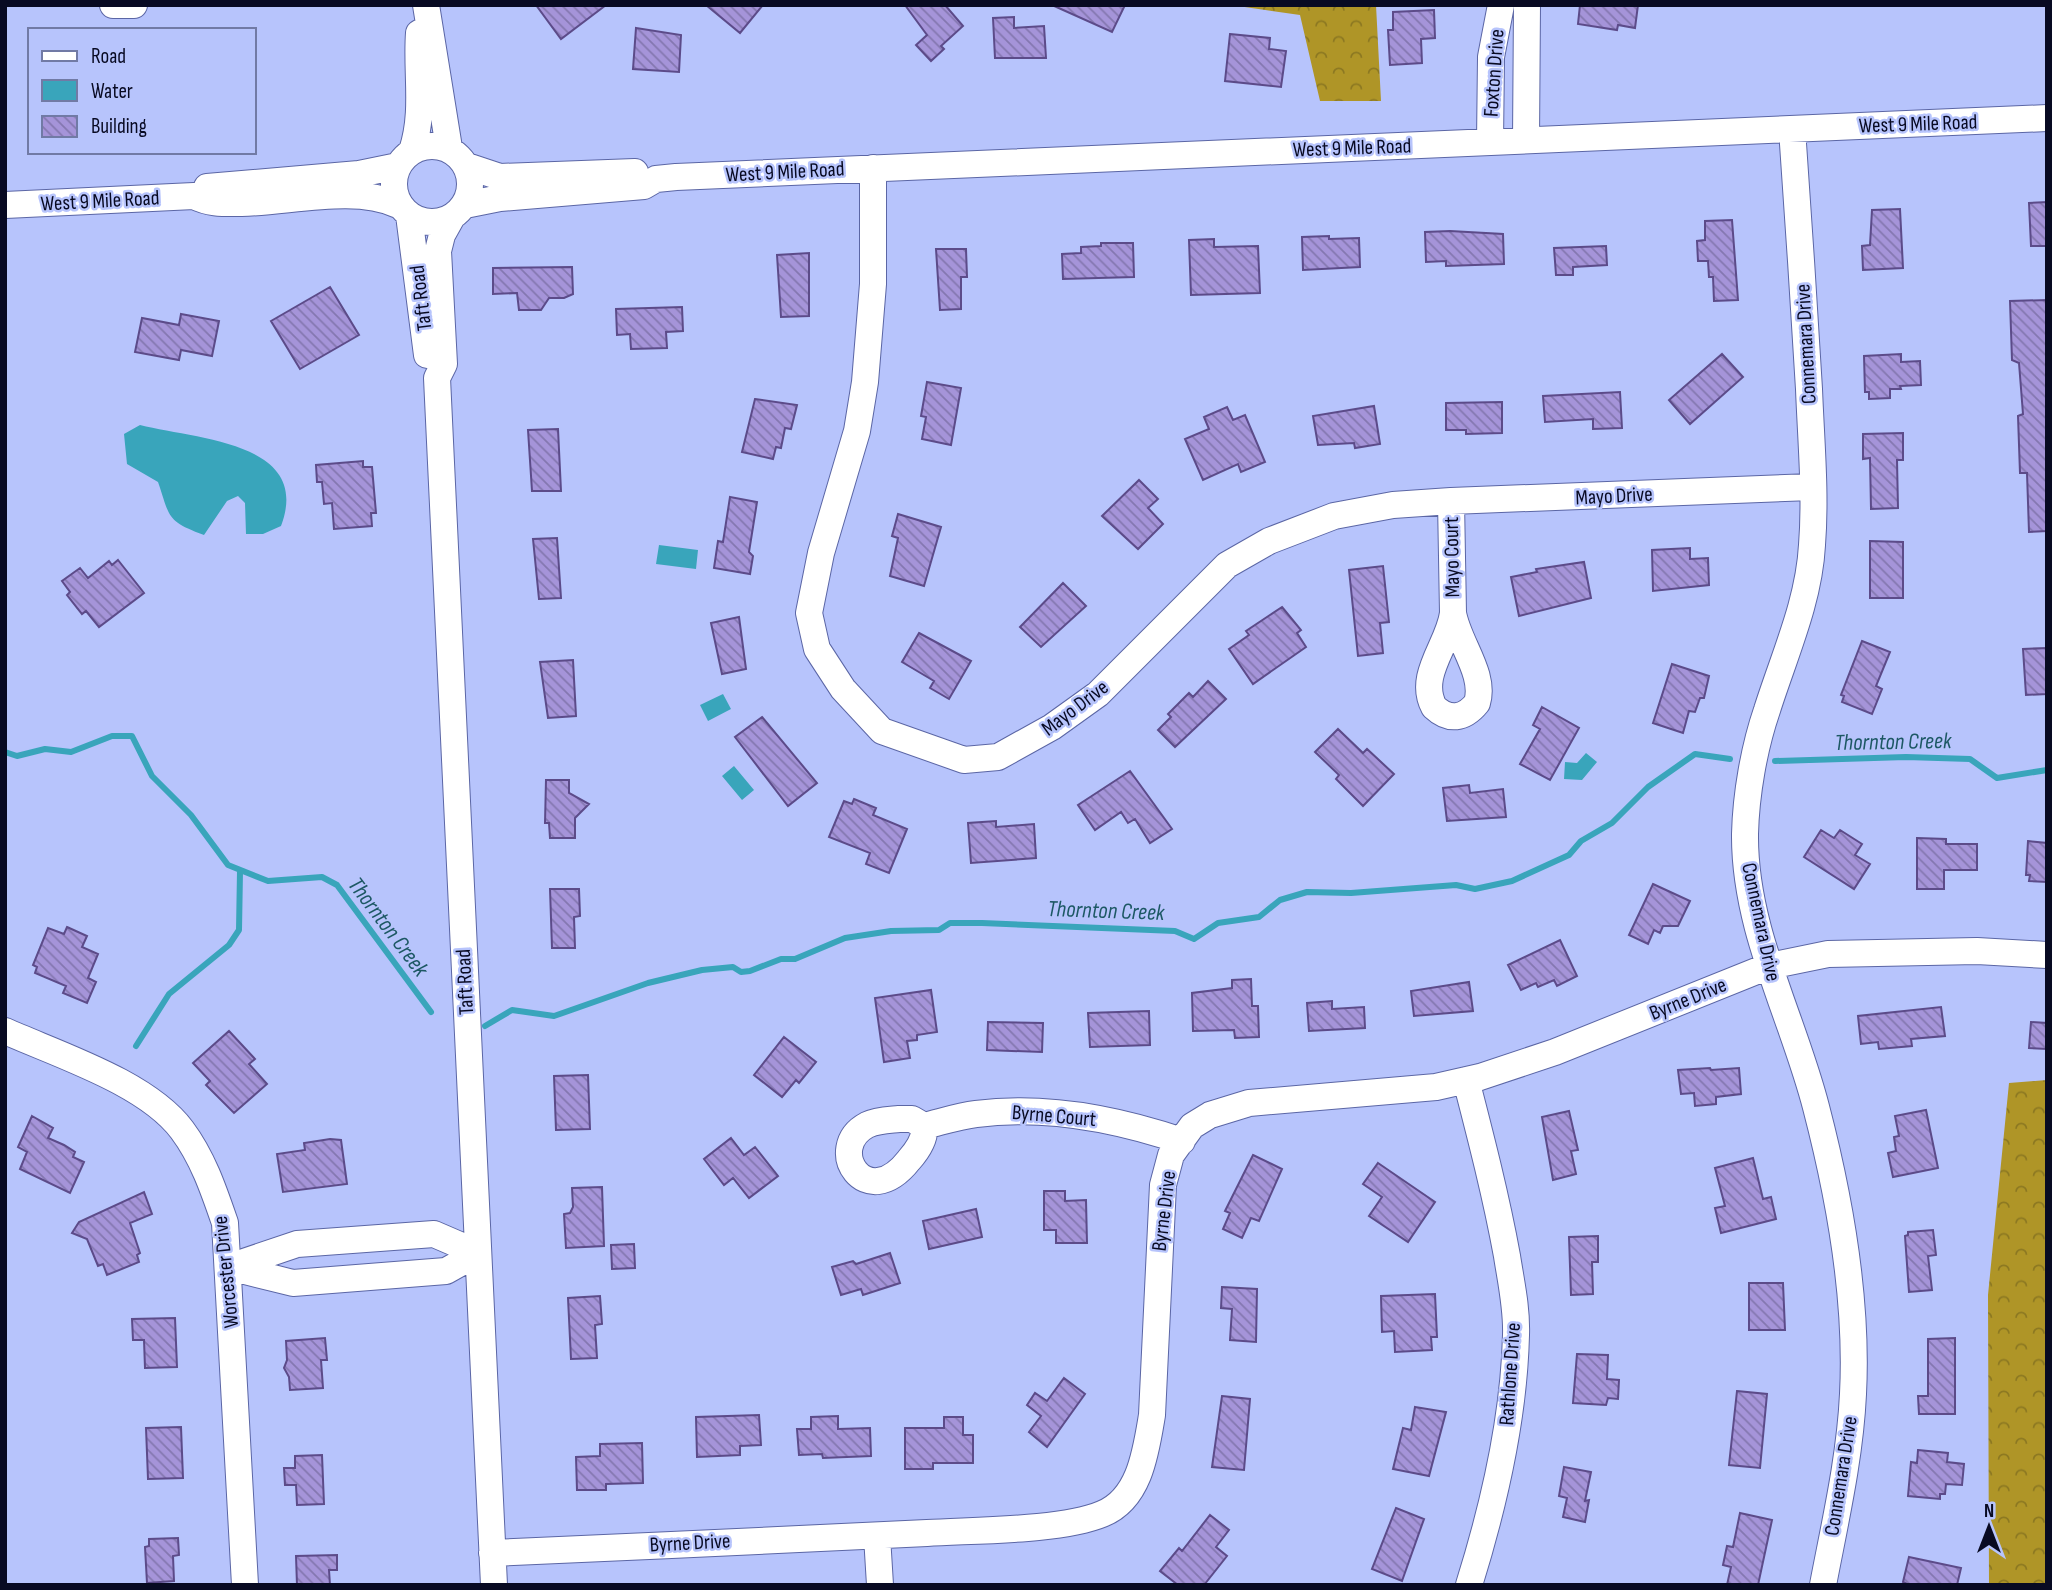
<svg xmlns="http://www.w3.org/2000/svg" width="2052" height="1590" font-family="'Sofia Sans Condensed',sans-serif">
	<defs>
		<pattern id="forest-crowns" width="20" height="18" patternUnits="userSpaceOnUse" patternTransform="scale(1.75)"><rect width="20" height="18" fill="#af9527"/><path d="M2 6a3 3 0 1 1 6 0M12 15a3 3 0 1 1 6 0" fill="none" stroke="#8c7821"/></pattern>
		<pattern id="building-back-hatch" width="6" height="6" patternUnits="userSpaceOnUse" patternTransform="scale(1.75)"><rect width="6" height="6" fill="#a594d9"/><path d="M-1 5l2 2M0 0l6 6M5-1l2 2" fill="none" stroke="#8477b0"/></pattern>
	</defs>
	<rect width="100%" height="100%" fill="#b7c4fc"/>
	<path fill="url(#forest-crowns)" d="M1231,5h145l5,96h-61l-20,-86z
		M2047,1080v505h-58l-1,-290 21,-212z"/>
	<path fill="#39a5bb" d="M140,425c54,14 173,16 141,101l-18,8h-17l-1,-31 -7,-7 -11,5 -23,34c-38,-14 -34,-18 -46,-53l-31,-18 -3,-30z
		M659,545l39,5 -2,19 -40,-5z
		M723,694l8,15 -23,12 -8,-16z
		M1586,753l11,9 -15,18 -18,-1 1,-17 12,1z
		M734,766l20,24 -12,10 -20,-24z"/>
	<g fill="none" stroke-linecap="round" stroke-linejoin="round">
		<path stroke="#39a5bb" stroke-width="6" d="M5,752l12,4 28,-7 26,3 41,-16h20l20,40 39,39 37,50 40,16 54,-4 15,8 94,127
			M1775,761l131,-4 64,2 27,19 50,-8
			M485,1026l27,-16 42,6 94,-33 54,-13 31,-3 8,5 9,-1 31,-12h14l50,-21 46,-7 48,-1 11,-7h32l193,8 19,8 24,-16 41,-6 21,-17 27,-8 44,1 105,-8 19,4 37,-8 57,-26 12,-14 31,-18 36,-36 47,-33 35,5
			M136,1046l33,-52 60,-49 10,-15 1,-59"/>
	</g>
	<path fill="url(#building-back-hatch)" stroke="#5c4b89" stroke-width="2" d="M536,5h70l-45,34z
		M706,5h57l-23,28z
		M905,5h40l18,21 -22,20 3,3 -13,12 -15,-16 11,-10z
		M1052,5h73l-13,27z
		M1580,5h58l-3,23 -17,-3 -1,5 -39,-6z
		M1434,10l1,28 -14,1 1,24 -32,2 -2,-35h5v-18z
		M1014,17v11l30,-2 2,32h-51l-2,-40z
		M636,28l45,7 -2,37 -46,-3z
		M1230,34l40,4 -1,11 17,2 -5,36 -56,-6z
		M2047,202v44h-16l-2,-43z
		M1900,209l3,59 -40,2 -1,-24 8,-1 2,-35z
		M1732,220l6,80 -24,1 -1,-24h-4l-1,-16h-10l-1,-20 8,-1v-19z
		M1450,231l53,3 1,30 -58,2v-5l-20,1 -1,-30z
		M1329,236v3l30,-1 1,29 -57,3 -1,-33z
		M1214,239v8l44,-1 2,47 -69,2 -2,-55z
		M1101,243h32l1,34 -71,2 -1,-25 19,-1v-6l20,-1z
		M1606,246l1,19 -34,2v8h-17l-2,-27z
		M936,249h30l1,28h-6v32l-21,1z
		M809,253v63l-28,1 -4,-62z
		M572,267l1,27 -9,4h-15l-8,12h-22l-2,-17 -24,1v-26z
		M330,287l29,48 -59,34 -29,-48z
		M2047,300v231l-18,1 -2,-59h-7l-2,-57 5,-2 -4,-51 -7,-3 -2,-59z
		M682,307l1,24 -17,1 1,16 -36,1 -1,-15 -13,1 -1,-26z
		M181,314l38,7 -7,35 -31,-6 -2,10 -44,-8 7,-34 37,7z
		M1722,354l21,23 -53,47 -21,-24z
		M1901,354v8l19,-1 1,24 -21,1 1,3h-11v9l-21,1v-7h-4l-1,-36z
		M927,382l34,6 -10,57 -29,-6 4,-22 -5,-1z
		M1620,392l2,36 -29,1v-10l-48,3 -2,-26z
		M755,399l42,6 -6,24 -6,-1 -4,20 -5,-1 -3,12 -31,-7z
		M1502,402v31l-36,1v-4h-20v-27z
		M1374,406l6,38 -25,4 -1,-5 -36,2 -5,-29z
		M1227,407l6,13 12,-5 20,47 -24,10 -3,-8 -35,16 -18,-41 24,-10 -5,-12z
		M558,429l3,62h-29l-4,-61z
		M1903,433v27h-6l1,48 -27,1 -1,-51 -7,1v-25z
		M363,461v6h9l4,46h-5l1,13 -38,3 -2,-26 -8,1 -2,-22h-5l-1,-17z
		M1139,480l19,19 -10,9 15,16 -25,25 -36,-33z
		M730,497l27,5 -8,50 4,4 -3,18 -36,-6 4,-27 5,1z
		M898,514l43,13 -17,59 -34,-10 8,-38 -6,-2z
		M557,538l4,60 -22,1 -6,-60z
		M1870,541l33,1v56h-33z
		M1690,548v11l18,-1 1,27 -56,6 -1,-41z
		M118,560l26,33 -45,34 -13,-16 -4,3 -15,-19 3,-3 -8,-11 18,-13 8,10 21,-17 3,4z
		M1584,562l7,36 -72,18 -8,-39 26,-5 -1,-3z
		M1383,566l6,56 -9,1 3,30 -25,3 -9,-86z
		M1063,583l23,23 -45,41 -21,-20z
		M1282,607l19,23 -4,3 9,14 -53,37 -24,-35 20,-14 -3,-4z
		M739,617l7,52 -24,5 -11,-51z
		M919,633l52,28 -22,38 -19,-11 4,-7 -32,-19z
		M1862,641l28,11 -14,34 6,3 -10,25 -30,-12 2,-6 -3,-1z
		M2047,648v46l-21,1 -3,-46z
		M573,660l3,56 -28,2 -8,-56z
		M1672,664l37,12 -5,22h-4l-5,14 -6,-1 -6,22 -30,-10z
		M1208,681l18,18 -51,48 -17,-17 13,-13 -3,-3 21,-21 4,4z
		M1542,707l37,21 -29,52 -30,-16 20,-35 -7,-4z
		M762,717l55,66 -29,23 -53,-69z
		M1338,729l25,24 4,-4 27,25 -31,32 -27,-27 3,-4 -24,-23z
		M1130,771l42,58 -22,14 -15,-24 -7,4 -7,-11 -26,18 -17,-25z
		M546,780h23v13l20,11 -14,14v20h-25l-1,-15h-4z
		M1469,785l1,8 33,-4 3,28 -59,4 -4,-33z
		M854,799l22,9 -3,7 34,14 -18,44 -23,-9 4,-11 -41,-16 15,-36 8,3z
		M996,821v6l38,-3 2,34 -65,5 -3,-40z
		M1821,830l13,8 6,-8 22,14 -7,11 15,9 -16,25 -50,-32z
		M1917,838l29,1v5h31v26h-33v19h-27z
		M2028,841l19,2v39l-18,-1 1,-6h-4z
		M1653,884l37,17 -12,25h-15l-3,7 -6,-3 -6,14 -19,-9z
		M550,889h29l1,27 -6,1 1,31h-23z
		M67,927l20,9 -5,11 16,7 -10,24 8,4 -9,21 -24,-10 3,-7 -31,-13 2,-6 -4,-2 15,-37 16,6z
		M1560,940l17,36 -20,10 -3,-6 -16,7 -2,-4 -15,7 -13,-25z
		M1251,979l1,27h6l1,31 -24,1 -1,-8 -41,1 -1,-38 40,-5v-8z
		M1469,982l4,29 -59,5 -3,-25z
		M931,990l6,42 -20,3v5l-10,1 3,17 -26,4 -9,-64z
		M1332,1001v8l32,-2 1,21 -56,3 -2,-28z
		M1941,1007l4,29 -34,3 1,7 -33,3 -1,-7 -17,2 -3,-28z
		M1149,1011l1,34 -60,2 -2,-34z
		M988,1022l55,1 -1,29 -55,-2z
		M2031,1022l16,1v26l-18,-1z
		M229,1031l26,28 -6,5 18,20 -33,29 -28,-28 4,-4 -17,-18z
		M784,1037l32,25 -17,21 -3,-3 -14,17 -28,-22z
		M1710,1068l1,2 28,-2 2,26 -25,3v7l-21,2 -1,-13 -13,1 -3,-24z
		M588,1075l2,54 -34,1 -2,-54z
		M1926,1110l12,58 -45,9 -5,-24 8,-2 -2,-14 5,-1 -4,-20z
		M1569,1111l9,39 -7,1 5,23 -23,6 -11,-63z
		M32,1116l21,12 -5,10 16,7 11,7 -2,5 11,5 -14,31 -50,-24 7,-17 -9,-5z
		M731,1138l13,17 11,-8 23,29 -29,22 -16,-20 -9,7 -20,-26z
		M330,1139l11,1 6,44 -64,8 -6,-38 28,-4 -1,-7z
		M1253,1155l29,14 -23,52 -8,-3 -9,20 -19,-9 7,-16 -5,-2z
		M1753,1158l10,41 8,-2 5,22 -55,14 -6,-25 10,-2 -10,-38z
		M1378,1163l57,39 -27,40 -39,-26 13,-19 -19,-13z
		M602,1187l2,59 -38,2 -2,-34 6,-1 3,-6 -1,-19z
		M1044,1191h21v10l21,-1 1,43h-31v-13h-12z
		M144,1192l8,22 -22,9 10,30 -3,2 2,7 -32,13 -4,-11 -5,2 -11,-27 -15,-6 7,-11z
		M976,1209l6,28 -53,12 -6,-28z
		M1933,1230l3,25 -8,1 4,34 -23,2 -4,-56 3,-1v-3z
		M1598,1236v26h-6l1,32 -22,1 -2,-58z
		M634,1244l1,24 -23,1 -1,-24z
		M890,1253l10,30 -37,12 -2,-6 -20,6 -9,-28 21,-6 3,3z
		M1749,1283h34l2,47h-36z
		M1222,1287l35,2 -1,53 -26,-2 2,-31 -11,-1z
		M1435,1294l2,43h-6l1,13 -37,2 -1,-21 -12,1 -1,-36z
		M600,1296l2,28 -7,1 2,33 -26,1 -3,-61z
		M175,1318l2,49 -32,1 -1,-28h-11l-1,-21z
		M325,1338l2,22h-6l2,28 -33,2 -1,-13 -5,-9 3,-8 -1,-19z
		M1955,1338v76h-36l-1,-18h10v-57z
		M1577,1354l31,1 -1,24 12,1 -1,19 -10,-1 -2,7 -33,-2z
		M1064,1378l21,16 -38,53 -18,-15 12,-16 -14,-11 8,-12 12,8z
		M1737,1391l30,3 -7,74 -31,-3z
		M1222,1396l28,3 -6,71 -32,-3z
		M1415,1407l31,5 -17,64 -36,-7 10,-41 8,2z
		M759,1415l2,30 -21,1v9l-43,2 -1,-40z
		M838,1416v13l32,-1 1,28 -48,2 -1,-4 -23,1 -2,-26h14v-12z
		M944,1417h19v18h10v28h-40v6h-28v-41h39z
		M181,1427l2,51 -35,1 -2,-51z
		M642,1443l1,40 -37,1v6h-29l-1,-33 24,-1v-12z
		M1918,1450l30,3 -1,9 17,2 -2,21 -16,-1 -1,10h-5v5l-32,-3 3,-34 6,1z
		M322,1455l2,49 -27,1 -1,-20h-11l-1,-17h11v-12z
		M1564,1467l27,5 -6,29 4,-1 -4,22 -22,-5 4,-19 -8,-2z
		M1396,1508l28,11 -22,62 -30,-12z
		M1740,1513l32,7 -14,65h-31l4,-18 -8,-2 4,-19 6,1z
		M1210,1515l19,15 -13,17 11,9 -23,29h-26l-18,-14 19,-23 3,3z
		M178,1538l1,17 -6,1 1,25 -27,2 -2,-36 4,-1v-7z
		M337,1555v15h-8l1,15h-33l-1,-29z
		M1909,1557l52,11 -4,17h-48l-6,-3z"/>
	<g fill="none" stroke-linecap="round" stroke-linejoin="round">
		<defs>
			<path id="minor" d="M113,5h21
				M426,5l23,143
				M1792,129c6,87 12,173 17,260 2,52 7,105 3,156 -3,57 -28,111 -45,165 -13,38 -21,84 -22,124 -1,96 48,183 71,273 24,92 42,191 37,287 -3,64 -18,128 -30,191
				M1526,140l1,-135
				M1490,142l1,-85 10,-52
				M394 184a38 38 0 1 1 76 0a38 38 0 1 1-76 0Z
				M412,151c13,-39 4,-78 7,-118
				M467,166l33,11 135,-5
				M873,168v116l-8,98 -8,49 -36,122 -12,60 8,36 26,40 39,42 82,29 34,-3 54,-30 46,-33 129,-129 42,-24 65,-25 59,-11 58,-4 361,-14
				M207,187l152,-13 39,-8
				M5,205l189,-9c16,8 30,7 48,7 49,-1 113,-18 156,2
				M465,205l35,-7 144,-12 12,-7 20,-2 1371,-59
				M409,215l18,140
				M452,217l-10,18 -4,16 6,113 -7,14 57,1207
				M1451,501l2,112c-4,32 -36,62 -19,94 15,14 30,12 43,-4 9,-29 -19,-60 -24,-90
				M5,1031c54,24 142,52 177,99 21,28 32,61 43,93l20,362
				M1466,1080c15,58 30,116 41,176 4,26 10,52 9,79 -2,83 -22,170 -47,250
				M899,1119h13l12,7c2,13 -7,25 -15,34 -43,55 -85,-12 -42,-35 10,-5 22,-5 32,-6z
				M924,1126c17,-4 35,-10 52,-12 68,-9 141,5 206,27
				M229,1267l68,-23 137,-10 44,19
				M229,1267l64,16 153,-12 32,-18
				M877,1536l3,49
				M492,1553c145,-7 290,-12 435,-20 47,-3 134,-2 175,-19 38,-15 44,-63 50,-99l11,-230 8,-30 21,-29 18,-11 39,-12 187,-16 44,-10 75,-25 214,-86 59,-12 149,-3 70,4"/>
		</defs>
		<use href="#minor" stroke="#5b66a5" stroke-width="28"/>
		<use href="#minor" stroke="#fff" stroke-width="26"/>
	</g>
	<g text-anchor="middle" dominant-baseline="central" stroke-width="5" stroke-linejoin="round" paint-order="stroke">
		<g font-size="21" fill="#080a22" stroke="#b7c4fc">
			<text transform="translate(1494 73) rotate(-86)">Foxton Drive</text>
			<text transform="translate(1918 124) rotate(-2)">West 9 Mile Road</text>
			<text transform="translate(1352 148) rotate(-2)">West 9 Mile Road</text>
			<text transform="translate(785 172) rotate(-3)">West 9 Mile Road</text>
			<text transform="translate(100 201) rotate(-3)">West 9 Mile Road</text>
			<text transform="translate(421 298) rotate(-97)">Taft Road</text>
			<text transform="translate(1806 344) rotate(-93)">Connemara Drive</text>
			<text transform="translate(1614 496) rotate(-3)">Mayo Drive</text>
			<text transform="translate(1452 557) rotate(-91)">Mayo Court</text>
			<text transform="translate(1075 708) rotate(-37)">Mayo Drive</text>
			<text transform="translate(1761 922) rotate(78)">Connemara Drive</text>
			<text transform="translate(465 982) rotate(-93)">Taft Road</text>
			<text transform="translate(1688 999) rotate(-22)">Byrne Drive</text>
			<text transform="translate(1054 1116) rotate(5)">Byrne Court</text>
			<text transform="translate(1164 1211) rotate(-83)">Byrne Drive</text>
			<text transform="translate(226 1272) rotate(-96)">Worcester Drive</text>
			<text transform="translate(1510 1374) rotate(-86)">Rathlone Drive</text>
			<text transform="translate(1841 1476) rotate(-81)">Connemara Drive</text>
			<text transform="translate(690 1543) rotate(-3)">Byrne Drive</text>
		</g>
		<g font-size="23" font-style="italic" fill="#1d5864" stroke="#b7c4fc">
			<text transform="translate(1893 742) rotate(-1)">Thornton Creek</text>
			<text transform="translate(1106 911) rotate(2)">Thornton Creek</text>
			<text transform="translate(388 927) rotate(53)">Thornton Creek</text>
		</g>
	</g>
	<rect width="2052" height="1590" fill="none" stroke="#080a22" stroke-width="14"/>
	<rect x="28" y="28" width="228" height="126" fill="#b7c4fc" stroke="#717aa5" stroke-width="2"/>
	<rect x="42" y="51" width="35" height="10" fill="#ffffff" stroke="#717aa5" stroke-width="2"/>
	<text x="91" y="63" font-size="21" fill="#080a22">Road</text>
	<rect x="42" y="80" width="35" height="21" fill="#39a5bb" stroke="#717aa5" stroke-width="2"/>
	<text x="91" y="98" font-size="21" fill="#080a22">Water</text>
	<rect x="42" y="116" width="35" height="21" fill="url(#building-back-hatch)" stroke="#717aa5" stroke-width="2"/>
	<text x="91" y="133" font-size="21" fill="#080a22">Building</text>
	<g transform="translate(1989 1527)" stroke="#b7c4fc" stroke-width="5" paint-order="stroke">
	<path d="M0-5L12 26L0 18L-12 26Z" fill="#080a22"/>
	<text y="-10" font-size="19" font-weight="bold" text-anchor="middle" fill="#080a22">N</text>
	</g>
</svg>
